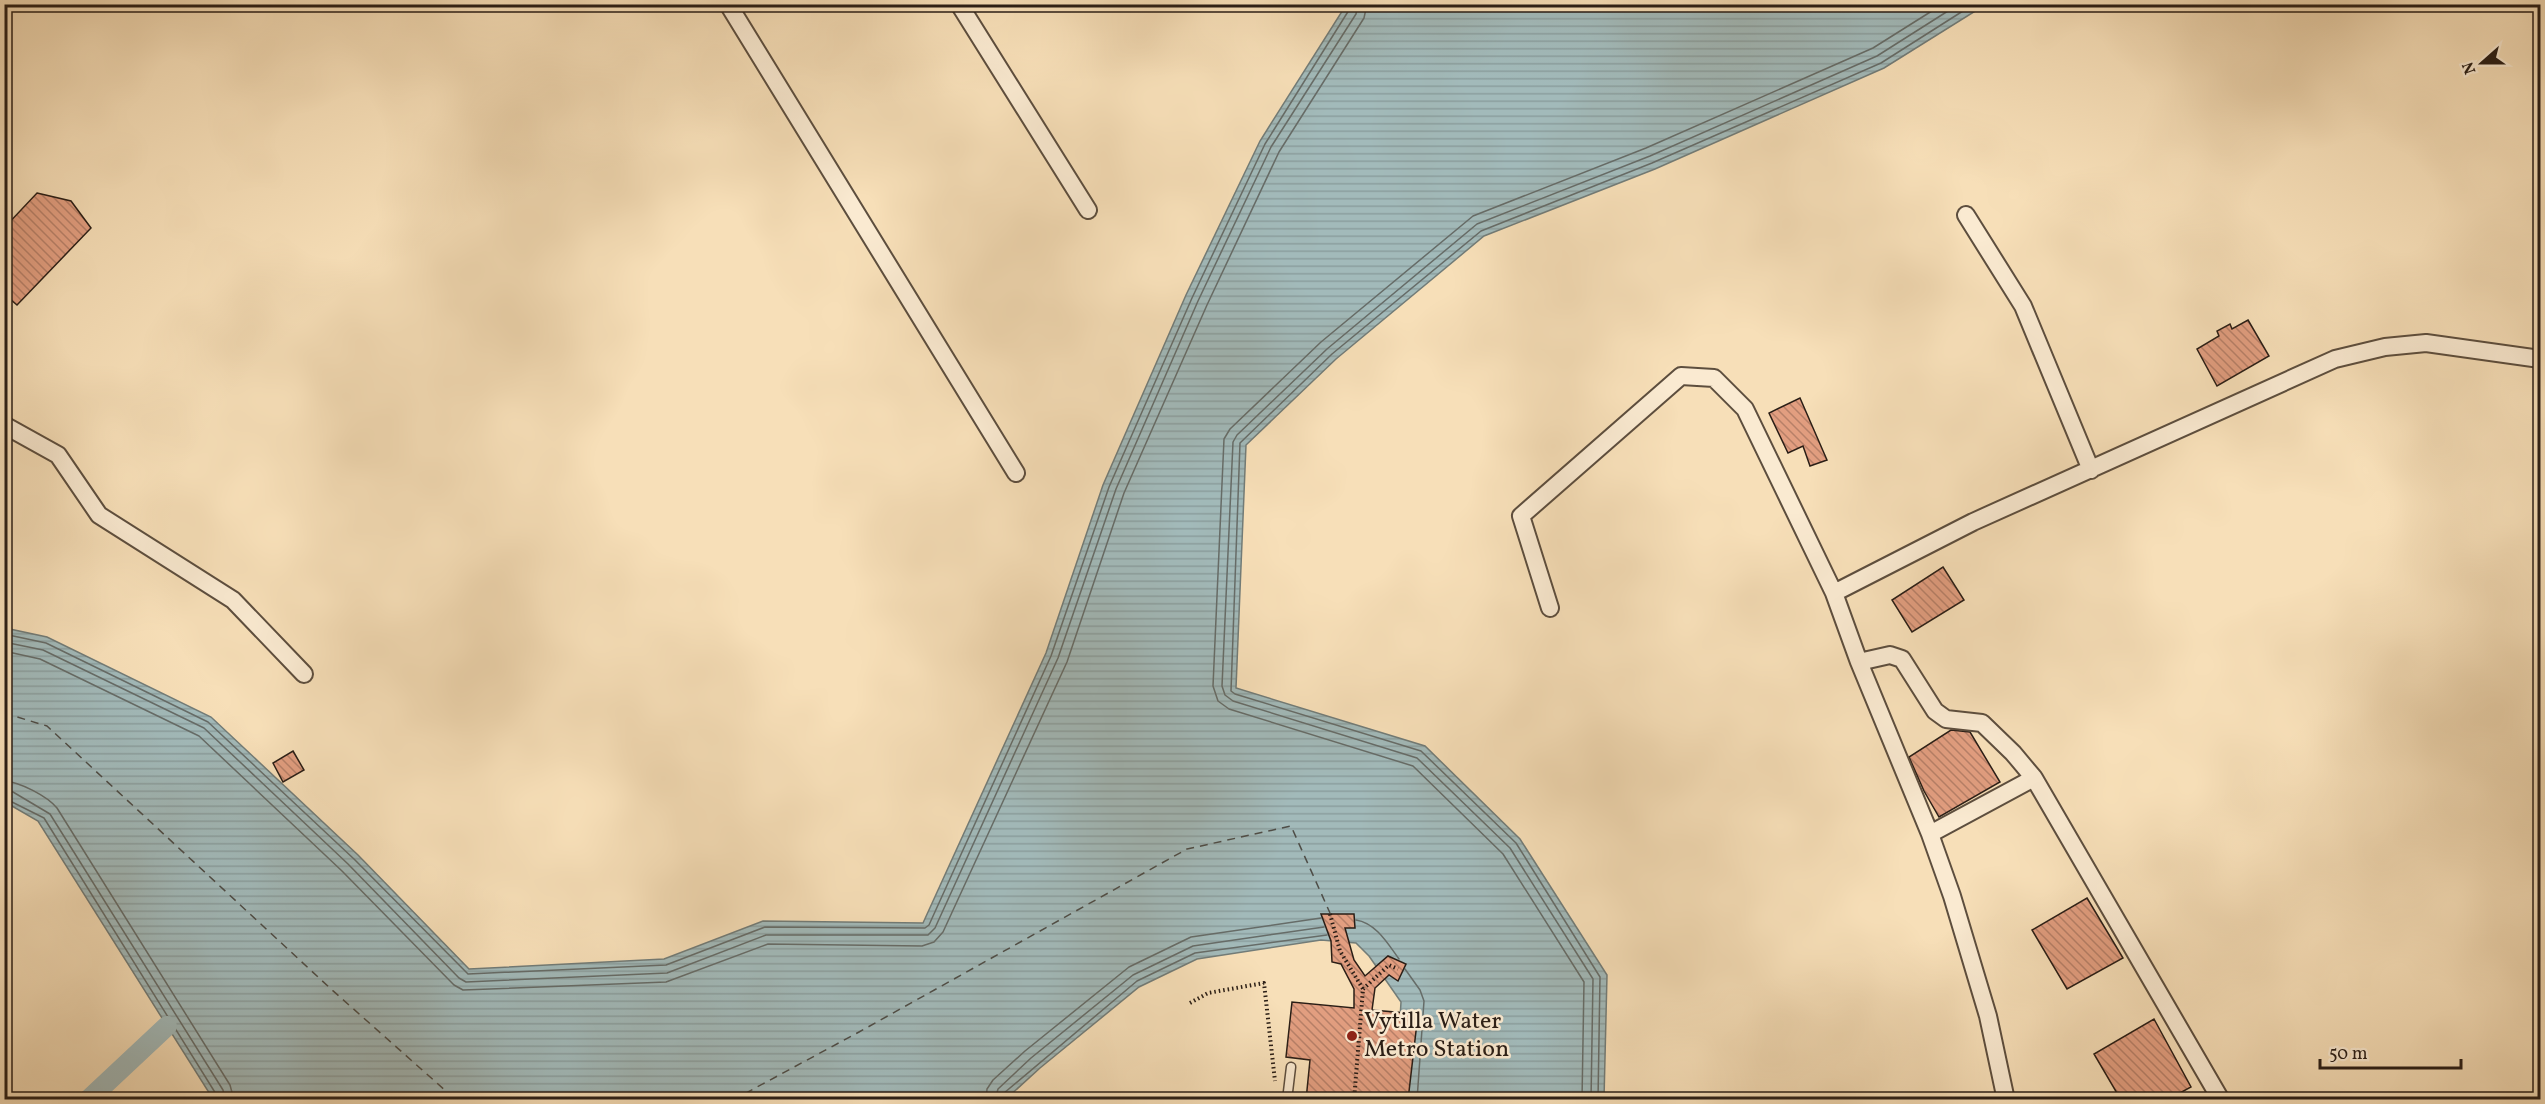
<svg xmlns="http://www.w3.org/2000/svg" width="2545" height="1104" font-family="Vollkorn,serif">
	<defs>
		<pattern id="water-rules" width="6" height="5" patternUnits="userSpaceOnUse" patternTransform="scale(1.5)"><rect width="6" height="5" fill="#a2baba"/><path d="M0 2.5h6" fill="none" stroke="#8c9f9f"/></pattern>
		<pattern id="building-back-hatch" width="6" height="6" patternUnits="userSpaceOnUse" patternTransform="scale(1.5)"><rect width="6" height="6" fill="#e29e80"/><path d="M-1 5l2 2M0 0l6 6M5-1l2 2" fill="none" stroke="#b78068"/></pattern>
	</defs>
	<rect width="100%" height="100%" fill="#f7dfb8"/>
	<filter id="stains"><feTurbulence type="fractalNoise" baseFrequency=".00333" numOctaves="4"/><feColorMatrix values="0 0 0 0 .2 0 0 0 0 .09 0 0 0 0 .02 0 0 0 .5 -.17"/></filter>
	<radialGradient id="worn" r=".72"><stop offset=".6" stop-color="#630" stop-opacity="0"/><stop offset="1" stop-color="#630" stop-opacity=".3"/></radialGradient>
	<path fill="url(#water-rules)" stroke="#727c78" stroke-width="1.5" d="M1346,5h639l-101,63 -229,101 -171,67 -148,123 -90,86 -10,243 189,58 95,93 87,136 -3,124h-209l6,-97 -32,-46 -13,-13 -35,-3 -124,19 -58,28 -99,81 -34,31h-793l-175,-278 -33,-19v-174l42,9 164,80 147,138 111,114 195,-10 99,-38 160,2 123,-270 57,-168 83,-190 74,-154z"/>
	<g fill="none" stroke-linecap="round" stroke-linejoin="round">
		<path stroke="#666c68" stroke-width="1.5" d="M4,634l42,9 162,79 146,137 114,115 198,-9 99,-38 160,1 4,-3 122,-269 58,-169 83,-189 73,-154 84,-134 1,-6
			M4,642l39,8 161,78 144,136 111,114 7,4 201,-9 99,-38h162l7,-7 123,-270 58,-169 82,-188 73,-154 85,-133 2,-10
			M4,651l36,8 159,77 143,135 112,114 9,5 203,-8 102,-38 154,2 12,-4 9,-10 124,-270 57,-169 83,-188 72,-153 85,-134 3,-14
			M4,781c16,1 43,15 53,27l173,277 4,15
			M4,790l9,2 37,22 173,276 2,10
			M4,798l40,20 172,276 1,6
			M1356,920c20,3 32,24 43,39
			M1405,969l15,21 4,11 -7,99
			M986,1100l1,-11 6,-9 32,-29 104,-84 62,-30 130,-19
			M995,1100l3,-11 33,-31 102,-83 60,-29 131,-19
			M1002,1100l2,-7 133,-112 58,-28 132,-18
			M1582,1100l2,-118 -81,-128 -90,-88 -184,-57 -11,-8 -5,-15 11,-247 6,-10 91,-87 152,-126 173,-68 227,-100 70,-44
			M1591,1100l2,-121 -83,-131 -93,-90 -184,-57 -8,-6 -3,-9 11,-244 4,-7 90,-86 150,-125 173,-68 227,-100 82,-52
			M1598,1100l2,-123 -84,-134 -95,-92 -186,-57 -4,-3 9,-248 92,-89 149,-123 171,-68 229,-100 93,-59"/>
		<path stroke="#a2baba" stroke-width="20" d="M88,1100l79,-74"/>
		<path stroke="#4e4d47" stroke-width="1.5" stroke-dasharray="8 6" stroke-linecap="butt" d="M4,713l43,13 284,263 125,111
			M733,1100l126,-68 328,-183 104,-23 39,87"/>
	</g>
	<path fill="url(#building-back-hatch)" stroke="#2a1e16" stroke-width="1.5" d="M37,193l34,8 20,27 -74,77 -13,-11v-66z
		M2248,320l21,36 -52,30 -20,-37 22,-13 -2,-5 13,-7 2,5z
		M1800,398l27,62 -17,6 -7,-20 -15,7 -19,-40z
		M1943,567l21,33 -52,32 -20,-32z
		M1951,730l19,2 30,50 -61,35 -15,-26 -15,-34z
		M293,751l11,19 -21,12 -10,-19z
		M2087,898l36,60 -56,31 -35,-59z
		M1321,914h33l1,14h-10l9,32 11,16 23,-20 18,8 -8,17 -9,-6 -14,13 -3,22 46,4 -10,86h-102l4,-40 -24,-3 6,-55 62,6v-19l-13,-25 -9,-2 -1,-21z
		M2154,1019l37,68 -24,13h-46l-27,-46z"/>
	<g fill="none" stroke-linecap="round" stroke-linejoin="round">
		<defs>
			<path id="lane" d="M1287,1100l4,-33"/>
			<path id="street" d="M728,4l288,469
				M959,4l129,206
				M1966,215l57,91 68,164
				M4,425l54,30 41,60 134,85 71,74
				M1550,608l-29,-92 160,-140 33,2 31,31 89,184
				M1859,662l31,-7 12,4 33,52 11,8 36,4 31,30 21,25
				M1930,834l104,-56 187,322
				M2006,1100l-18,-84 -36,-120 -22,-62 -71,-172 -25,-69 139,-71 362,-163 50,-12 41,-4 114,16"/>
		</defs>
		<use href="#lane" stroke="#5d4e3e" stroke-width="11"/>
		<use href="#street" stroke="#5d4e3e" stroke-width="20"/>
		<path stroke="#2a1e16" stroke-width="4" stroke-dasharray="1.5 3" stroke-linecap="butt" d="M1330,914l10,37 23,38 -9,111
			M1363,989l26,-24 9,4
			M1190,1003l18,-10 56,-10 11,98"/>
		<use href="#lane" stroke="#faead1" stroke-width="8"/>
		<use href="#street" stroke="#faead1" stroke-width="16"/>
	</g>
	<circle fill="#8f2418" stroke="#faead1" stroke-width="2" cx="1352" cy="1036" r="6"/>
	<g text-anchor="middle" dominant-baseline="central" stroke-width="5" stroke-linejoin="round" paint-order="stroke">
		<g font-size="24" fill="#2a1e16" stroke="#faead1" text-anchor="start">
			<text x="1364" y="1022">Vytilla Water<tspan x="1364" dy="28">Metro Station</tspan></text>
		</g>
	</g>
	<rect width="2545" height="1104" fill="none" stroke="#f7dfb8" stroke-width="24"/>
	<rect x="6" y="6" width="2533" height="1092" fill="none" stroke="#2a1e16" stroke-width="3"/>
	<rect x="12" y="12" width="2521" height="1080" fill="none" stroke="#2a1e16" stroke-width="1.5"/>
	<g transform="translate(2482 63) rotate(249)" stroke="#faead1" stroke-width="4.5" paint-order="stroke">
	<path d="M0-4.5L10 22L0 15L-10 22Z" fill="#2a1e16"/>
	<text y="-9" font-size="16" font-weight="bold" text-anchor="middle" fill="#2a1e16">N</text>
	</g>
	<path d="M2320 1059v9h141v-9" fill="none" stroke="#2a1e16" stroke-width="3"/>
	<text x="2329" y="1059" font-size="18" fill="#2a1e16" stroke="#faead1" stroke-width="4.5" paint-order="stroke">50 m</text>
	<rect width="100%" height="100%" filter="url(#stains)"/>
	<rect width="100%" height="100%" fill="url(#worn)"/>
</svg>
